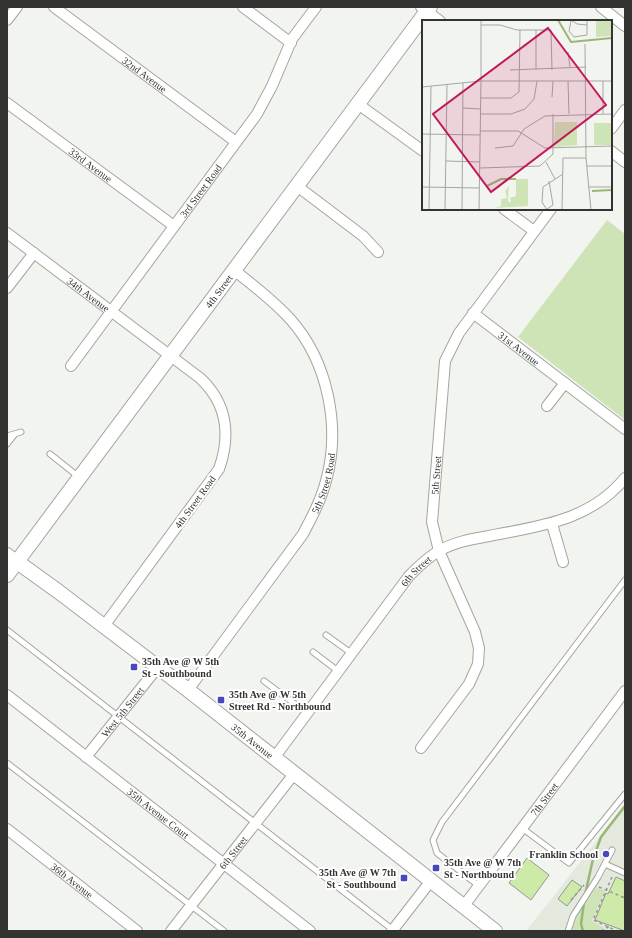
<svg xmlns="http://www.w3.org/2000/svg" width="632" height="938" font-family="'Times New Roman',serif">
	<rect width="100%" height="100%" fill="#f2f4ef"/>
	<path fill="#e3e9dd" d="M625,804v127h-99l27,-34z"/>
	<path fill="#cfe4b6" d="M607,220l18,14v186l-107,-83z
		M597,887l8,4 -14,30 13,7 -6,3h-27l2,-10z"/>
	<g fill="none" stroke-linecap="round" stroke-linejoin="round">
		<path stroke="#9ab677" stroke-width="2.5" d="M585,895l8,-36 8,-22 24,-31
			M583,931l-2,-7 3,-22"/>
	</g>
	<path fill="#cdeaa9" stroke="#959893" d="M527,858l22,17 -18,25 -22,-17z
		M616,877l9,4v50l-30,-11 11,-27 2,1z
		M572,880l10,7 -15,19 -9,-7z"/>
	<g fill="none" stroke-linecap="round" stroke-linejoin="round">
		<defs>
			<path id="service" d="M7,436l14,-4
				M7,444l8,-10
				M50,454l29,23
				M7,630l386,300
				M326,635l25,18
				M313,652l25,19
				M264,681l43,32
				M7,763l217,168
				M522,828l47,35 56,-69
				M605,864l20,9
				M479,886l-42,-33 -4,-13 9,-18 183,-242
				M568,931l5,-15 25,-39 14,-27"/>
			<g id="minor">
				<path id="s1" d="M54,7l182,135"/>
				<path d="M243,7l48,36"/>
				<path d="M421,7l19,14"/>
				<path d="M601,7l24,19"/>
				<path d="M7,20l10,-13"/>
				<path id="s2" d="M7,103l167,123"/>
				<path d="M358,104l65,47"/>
				<path d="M611,129l14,-19"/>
				<path d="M611,151l14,11"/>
				<path d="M297,186l66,50 15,16"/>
				<path d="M504,209l30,22"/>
				<path id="s3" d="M7,233l193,145c27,25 31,57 19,91l-115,157"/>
				<path d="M7,288l27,-35"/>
				<path id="s4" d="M473,313l152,116"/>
				<path id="s5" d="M71,366l186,-252 15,-28 20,-47 24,-32"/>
				<path d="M547,406l18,-23"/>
				<path d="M552,524l11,38"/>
				<path id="s6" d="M188,690l115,-156c9,-17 18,-34 23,-53 15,-54 2,-119 -35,-161 -17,-19 -37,-34 -57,-50"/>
				<path id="s7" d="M7,695l303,236"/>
				<path id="s8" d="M421,748l48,-64 9,-20 1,-16 -4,-16 -36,-81 -7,-29 13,-161 14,-28 92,-124"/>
				<path id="s9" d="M86,757l72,-90"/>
				<path id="s10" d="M274,758l135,-182c9,-9 19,-19 30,-25 15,-9 33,-12 50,-15 50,-10 101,-15 136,-58"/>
				<path id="s11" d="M7,829l130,102"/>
				<path id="s12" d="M463,907l162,-216"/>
				<path id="s13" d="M171,931l123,-157"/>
				<path d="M392,931l38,-49"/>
			</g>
			<path id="tertiary" d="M7,554l9,7"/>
			<g id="secondary">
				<path id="s14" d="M16,561l43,31 129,98 307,241"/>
				<path id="s15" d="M7,575l423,-568"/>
			</g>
		</defs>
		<use href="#service" stroke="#a3a5a0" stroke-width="7"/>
		<use href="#minor" stroke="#a3a5a0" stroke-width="12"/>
		<use href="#tertiary" stroke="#a3a5a0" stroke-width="14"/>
		<use href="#secondary" stroke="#a3a5a0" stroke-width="16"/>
		<path stroke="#969794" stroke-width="1.5" stroke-dasharray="3 3" stroke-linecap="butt" d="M612,877l-19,43 24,11
			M599,887l26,11
			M571,900l13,-15
			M601,931l7,-4 3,4"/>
		<use href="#service" stroke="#fff" stroke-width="5"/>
		<use href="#minor" stroke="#fff" stroke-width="10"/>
		<use href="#tertiary" stroke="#fff" stroke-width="12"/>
		<use href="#secondary" stroke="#fff" stroke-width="14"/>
	</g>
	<g fill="#4947bd" stroke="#fff" stroke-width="1.5">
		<rect x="130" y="663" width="8" height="8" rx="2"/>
		<rect x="217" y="696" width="8" height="8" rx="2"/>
		<circle cx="606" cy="854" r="4"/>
		<rect x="432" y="864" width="8" height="8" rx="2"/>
		<rect x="400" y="874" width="8" height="8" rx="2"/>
	</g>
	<g text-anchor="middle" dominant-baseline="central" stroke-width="4" stroke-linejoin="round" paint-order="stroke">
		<g font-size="10" fill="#333432" stroke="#fff">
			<text stroke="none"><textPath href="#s1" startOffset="113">32nd Avenue</textPath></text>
			<text stroke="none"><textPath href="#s2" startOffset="104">33rd Avenue</textPath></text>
			<text stroke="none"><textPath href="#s5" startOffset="218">3rd Street Road</textPath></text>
			<text stroke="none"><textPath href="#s15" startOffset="354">4th Street</textPath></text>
			<text stroke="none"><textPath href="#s3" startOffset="102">34th Avenue</textPath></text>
			<text stroke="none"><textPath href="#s4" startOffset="58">31st Avenue</textPath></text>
			<text stroke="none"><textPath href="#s8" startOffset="300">5th Street</textPath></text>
			<text stroke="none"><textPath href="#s6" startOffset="249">5th Street Road</textPath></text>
			<text transform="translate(195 502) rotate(-54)">4th Street Road</text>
			<text stroke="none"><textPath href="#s10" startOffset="235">6th Street</textPath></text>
			<text stroke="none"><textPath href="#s9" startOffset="58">West 5th Street</textPath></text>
			<text stroke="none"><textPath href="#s14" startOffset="297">35th Avenue</textPath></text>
			<text stroke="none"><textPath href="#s12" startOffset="135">7th Street</textPath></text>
			<text stroke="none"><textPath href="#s7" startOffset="192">35th Avenue Court</textPath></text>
			<text stroke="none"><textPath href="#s13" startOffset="100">6th Street</textPath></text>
			<text stroke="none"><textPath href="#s11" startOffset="83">36th Avenue</textPath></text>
		</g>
		<g font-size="10" font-weight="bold" fill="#333432" stroke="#fff" text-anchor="start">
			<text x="142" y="661">35th Ave @ W 5th<tspan x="142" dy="12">St - Southbound</tspan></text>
			<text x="229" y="694">35th Ave @ W 5th<tspan x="229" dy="12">Street Rd - Northbound</tspan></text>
			<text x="598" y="854" text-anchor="end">Franklin School</text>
			<text x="444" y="862">35th Ave @ W 7th<tspan x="444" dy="12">St - Northbound</tspan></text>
			<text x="396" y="872" text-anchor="end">35th Ave @ W 7th<tspan x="396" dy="12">St - Southbound</tspan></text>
		</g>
	</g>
	<g transform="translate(422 20)">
		<rect width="190" height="190" fill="#f2f4ef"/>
		<path d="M174,0h16v16l-16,1zM133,102h22v23l-23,2zM172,103h18v22h-18zM94,159h12v27l-33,2 6,-2v-7l6,-1 -2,-7 4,-5 -1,15 3,2 -1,-5 6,-2z" fill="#cfe4b6"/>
		<path fill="none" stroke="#9ab677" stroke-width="2" d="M136,0l13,22 41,-4M65,166l14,-7h15M170,171l20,-1"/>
		<path fill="none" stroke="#a6a7a3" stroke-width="1" d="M59,0v61M149,0l6,4 10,1M149,1l-2,10 5,6 13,-2v-15M59,5h19l17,5h34l1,40M114,10v40M163,24l1,114 5,52M146,32l2,15M88,50l76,-3M146,61l1,33M0,67l59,-6h131M130,77l1,-16M59,78h30l8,-6 1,-62M41,88l18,1M59,94h30l14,-5 9,-10 3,-18M181,94v-33M58,111h38l27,17 67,-2M0,114l58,1M73,128l18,-2 11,-17 21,-13 67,-2M24,141l34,1M124,142l9,17M165,146h25M58,148l60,-2 13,-12v-40M0,167l57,1M166,167h24M125,189l6,-4 -4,-24M7,190l2,-124M23,190l2,-125M40,190l1,-127M57,190l2,-129M125,190l-5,-8 1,-15 20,-13M140,190l1,-52h23"/>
		<path fill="#c2185b" fill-opacity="0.15" stroke="#c2185b" stroke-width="2" d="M126,8l58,77 -115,87 -58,-78z"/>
		<rect width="190" height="190" fill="none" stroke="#333432" stroke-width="2"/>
	</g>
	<rect width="632" height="938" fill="none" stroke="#333432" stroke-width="16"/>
</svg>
